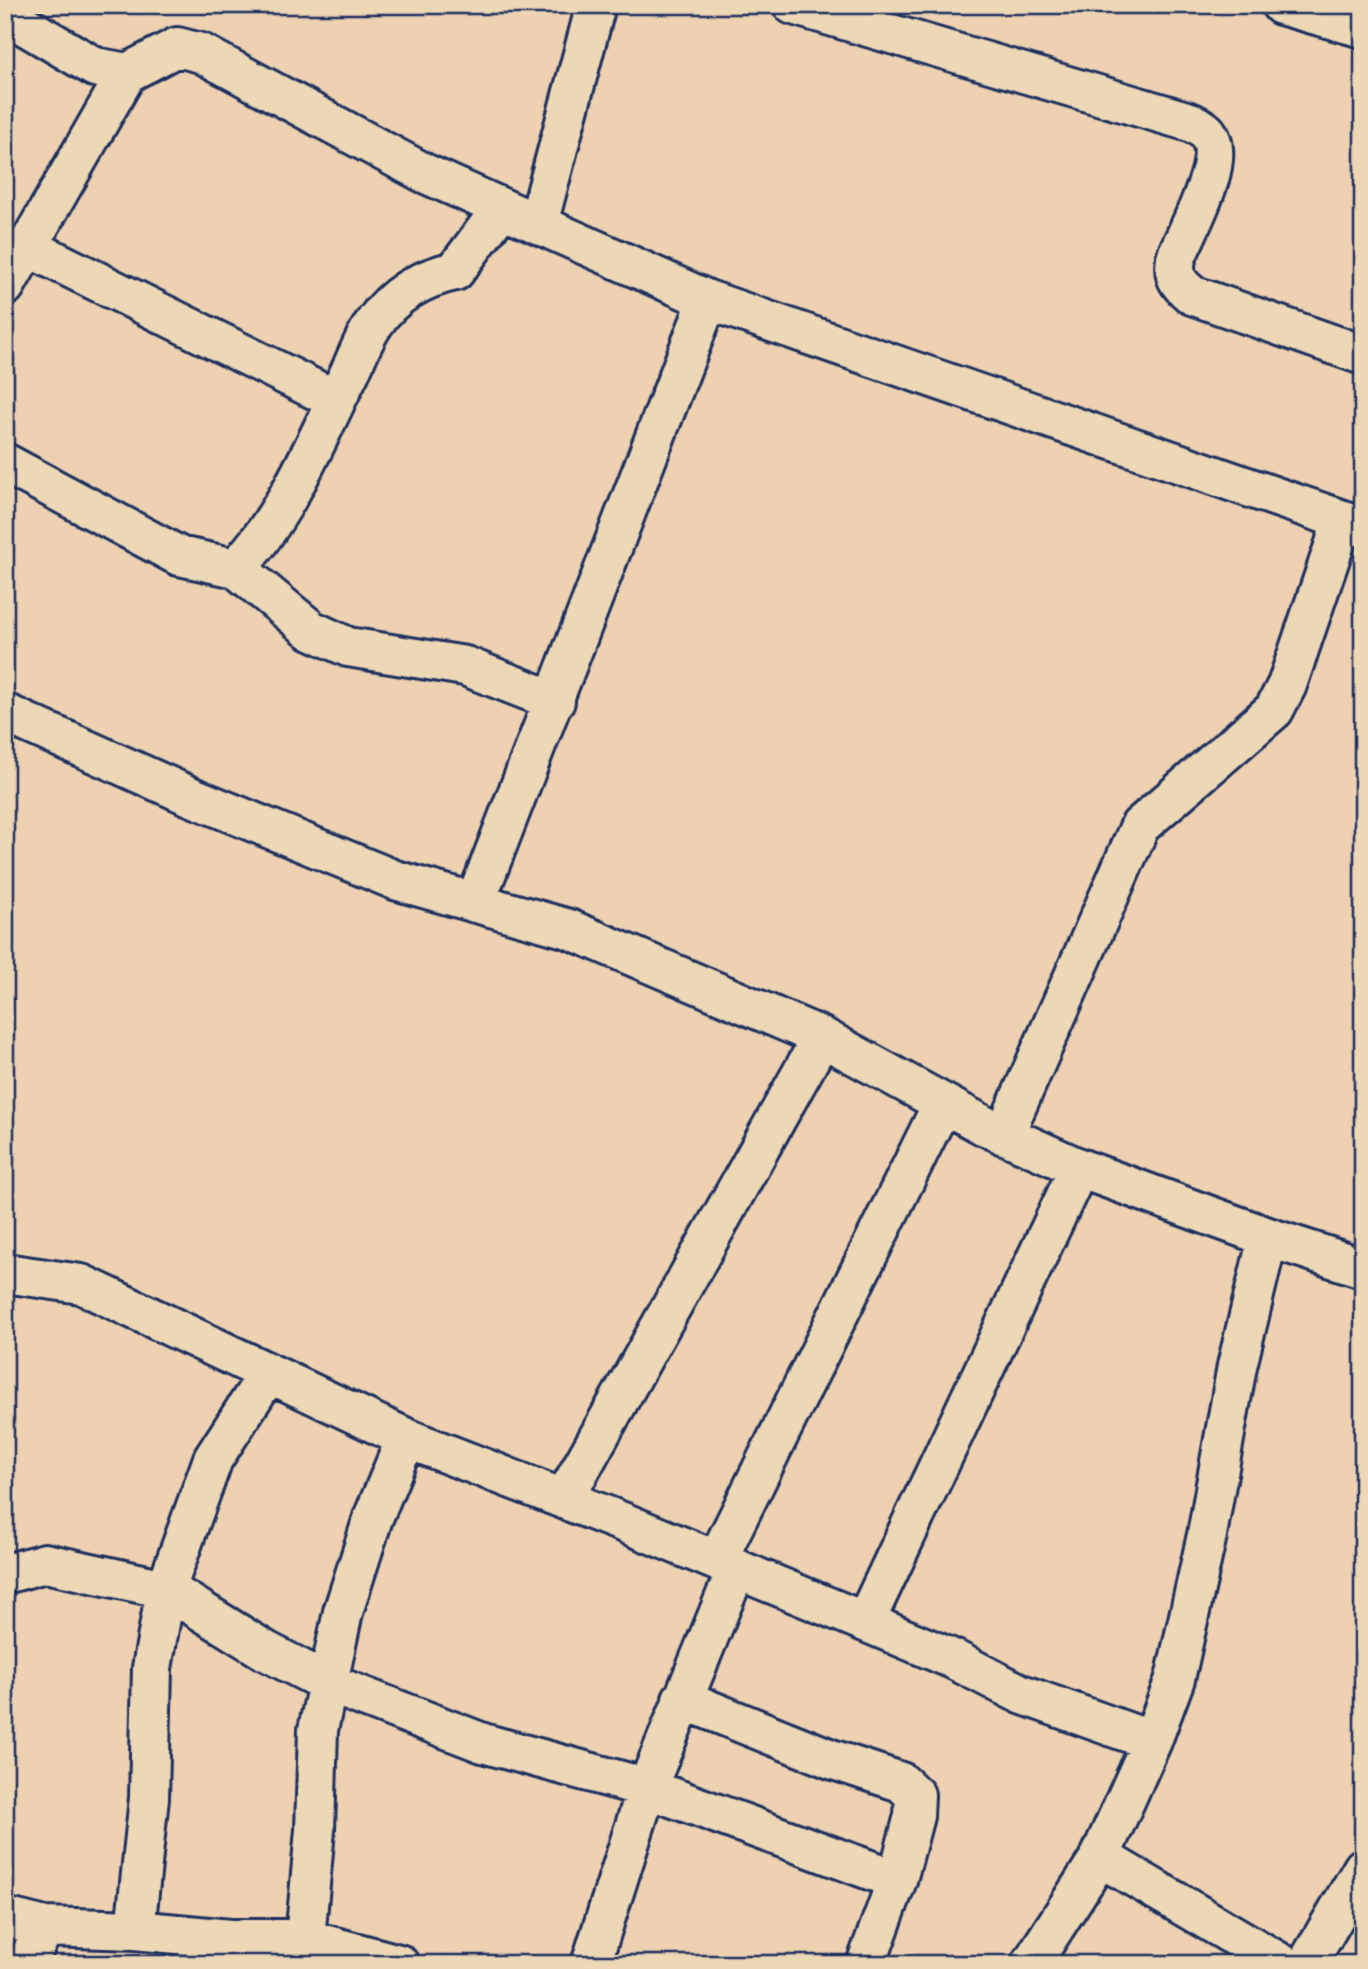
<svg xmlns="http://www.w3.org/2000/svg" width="1368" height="1969" font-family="'Patrick Hand',sans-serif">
	<rect width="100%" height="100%" fill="#edd1b1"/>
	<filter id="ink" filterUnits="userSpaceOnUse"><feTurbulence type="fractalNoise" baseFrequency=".0143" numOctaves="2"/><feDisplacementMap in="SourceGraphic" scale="14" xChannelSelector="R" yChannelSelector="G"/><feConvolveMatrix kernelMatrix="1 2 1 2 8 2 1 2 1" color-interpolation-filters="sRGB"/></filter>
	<g filter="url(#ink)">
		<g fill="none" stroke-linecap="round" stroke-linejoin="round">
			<defs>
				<path id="minor" d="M793,5l397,117c6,3 15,7 18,12 20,26 -21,96 -32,124 -3,18 1,25 16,37l171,60
					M1281,5l82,23
					M5,14l90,53 32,6 50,-26 24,6 223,120 284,127 655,227
					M538,224l58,-219
					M28,247l308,153
					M5,286l122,-213
					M5,463l174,93 57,12c50,-51 81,-130 113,-194 8,-17 15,-37 26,-52 19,-28 48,-44 80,-51l47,-63
					M236,568l75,62 37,17 117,19 90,35
					M5,713l185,83 205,84 174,49 253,108 163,89 94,42 189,69 -31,129 -30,169 -32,144 -23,62 -52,116 -69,107
					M475,903l233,-603
					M1004,1135l136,-309 134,-116 13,-25 56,-165
					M1268,1237l95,31
					M5,1273l76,11 325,154 219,85 240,99 88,37 68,35 131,47
					M564,1499l258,-462
					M717,1560l226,-457
					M5,1574l40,-11 121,26 100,62 62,32 155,60 164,45 250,92 -31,84
					M865,1622l214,-454
					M682,1699l149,60 70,23 14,13 -1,21 -17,64
					M1100,1857l182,107
					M5,1917l40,10 90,3 95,9h75l94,25
					M135,1930l14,-132 3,-130 14,-79 47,-130 55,-85
					M305,1939l10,-109 3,-100 25,-118 30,-94 33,-80
					M26,1964l19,-37
					M591,1964l56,-176 90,-220
					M1307,1964l56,-96"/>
			</defs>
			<use href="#minor" stroke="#1b2f5e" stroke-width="44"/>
			<use href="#minor" stroke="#edd8b6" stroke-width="38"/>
		</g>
	</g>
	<rect width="1368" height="1969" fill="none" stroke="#edd8b6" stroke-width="28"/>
	<rect x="14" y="14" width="1340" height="1941" fill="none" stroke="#1b2f5e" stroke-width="2.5" filter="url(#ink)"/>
</svg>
